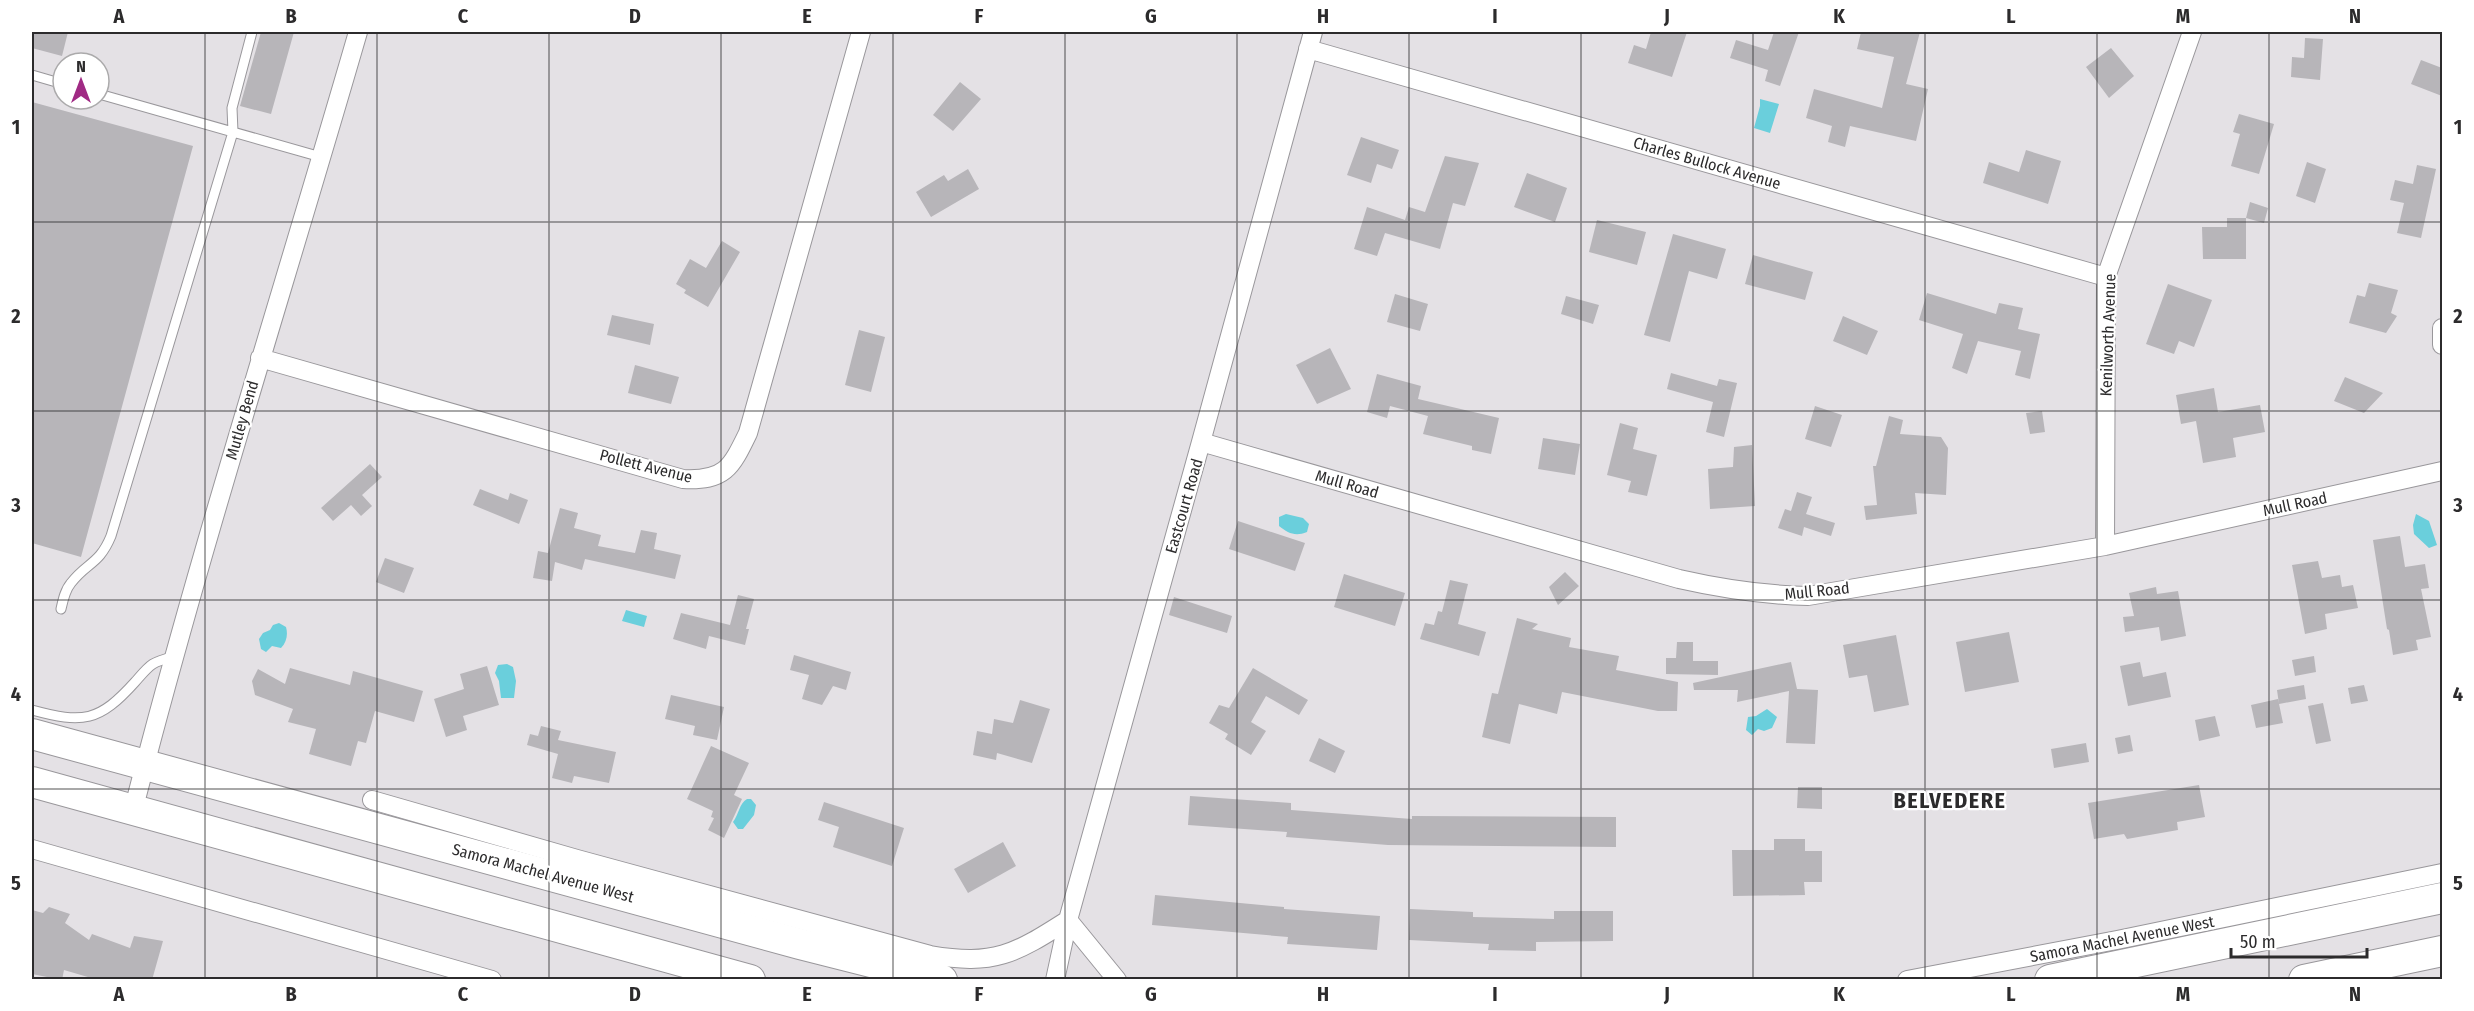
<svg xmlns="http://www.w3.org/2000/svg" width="2474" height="1011" font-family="'Fira Sans Condensed',sans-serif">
	<rect width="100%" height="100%" fill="#e4e1e5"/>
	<path fill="#6acfdc" d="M1760,99l19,5 -9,29 -16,-5 6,-22z
		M1286,514l17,4 6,6 -2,8c-12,5 -19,1 -28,-6v-9z
		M2416,514l13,7 8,24 -8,3 -15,-14 -1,-9z
		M626,610l21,6 -3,11 -22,-6z
		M279,623l7,4c2,7 1,15 -5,21l-9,-2 -6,6 -5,-3 -2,-10 4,-6 7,-3 3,-5z
		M507,664l6,3 3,14 -2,17h-13l-2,-17 -4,-8 3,-8z
		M1767,709l10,8 -5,11 -8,3 -6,-2 -6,6 -6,-5 2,-13 8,-1z
		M747,799h4l5,6 -2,10 -11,14h-5l-5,-7c6,-8 6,-18 14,-23z"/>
	<path fill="#b7b5b9" d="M32,32h36l-6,24 -30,-8z
		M261,32h33l-23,82 -31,-8z
		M1651,32h36l-15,45 -44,-14 6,-18 12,4z
		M1774,32h25l-19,54 -15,-5 3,-11 -38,-12 6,-18 32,10z
		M1861,32h59l-14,52 22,5 -12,52 -66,-15 -5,21 -17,-5 4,-16 -26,-8 8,-29 68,19 12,-51 -37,-8z
		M2305,38l18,1 -3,41 -29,-3 1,-20 12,1z
		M2111,48l23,28 -25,22 -23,-31z
		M2421,60l21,8v28l-31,-12z
		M960,82l21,17 -28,32 -20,-16z
		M32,102l161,44 -112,411 -49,-14z
		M2239,114l35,10 -15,50 -28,-8 9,-32 -7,-2z
		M1361,137l38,13 -7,19 -15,-5 -6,19 -24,-8z
		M2026,150l35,11 -13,43 -65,-21 6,-21 30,10z
		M1445,156l34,7 -14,43 -12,-3 -13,46 -55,-16 -8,23 -23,-7 13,-42 38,13 4,-13 16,5z
		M2307,162l19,7 -11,34 -19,-7z
		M2417,165l19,4 -15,69 -24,-5 7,-30 -14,-3 5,-20 18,4z
		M968,169l11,20 -48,28 -15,-25 28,-17 4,6z
		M1527,173l40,15 -12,34 -41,-15z
		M2250,202l18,6 -4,15 -18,-5z
		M2227,218h19v41h-43l-1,-32h25z
		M1597,220l49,12 -9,33 -48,-13z
		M1673,234l53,15 -9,30 -28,-8 -19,71 -26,-7z
		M722,241l18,11 -32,55 -24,-14 2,-3 -10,-6 14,-25 16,9z
		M1753,255l60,17 -8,28 -60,-16z
		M2369,283l29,7 -7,23 6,3 -11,17 -37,-10 8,-28 8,2z
		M2168,284l44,16 -18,47 -15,-6 -5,13 -28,-10z
		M1927,293l69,21 3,-11 24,5 -5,21 22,5 -10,45 -15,-4 6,-24 -43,-10 -11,33 -15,-6 11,-34 -44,-14z
		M1395,294l33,10 -8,27 -33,-9z
		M1566,296l33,9 -6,19 -32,-10z
		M612,315l42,9 -4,21 -43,-10z
		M1843,316l35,15 -11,24 -34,-14z
		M859,330l26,7 -14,55 -26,-7z
		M1330,348l21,41 -34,15 -21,-39z
		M635,365l44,12 -8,27 -43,-11z
		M1671,373l46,13 2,-7 18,4 -13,54 -18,-5 7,-30 -46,-13z
		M1377,374l44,12 -3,13 81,19 -8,36 -19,-4v-4l-49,-12 5,-18 -38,-10 -3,12 -20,-6z
		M2345,377l38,16 -19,20 -30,-12z
		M2214,388l4,24 42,-7 5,27 -32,6 3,19 -33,6 -7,-42 -15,3 -5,-29z
		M1815,406l27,9 -11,32 -26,-8z
		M2042,411l3,21 -15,2 -4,-21z
		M1889,416l14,4 -3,14 41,3 7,11 -2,47 -31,-2 2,21 -51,6 -2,-14 13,-1 -4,-39h3z
		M1620,423l18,5 -5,21 24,6 -10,41 -19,-4 3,-11 -24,-6z
		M1543,438l37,6 -5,31 -37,-6z
		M1752,445l3,61 -45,3 -2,-40 25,-2 1,-20z
		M370,464l12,13 -20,18 10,11 -11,10 -10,-11 -18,16 -12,-13z
		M480,489l28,11 2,-7 18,7 -9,24 -46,-19z
		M1797,492l15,5 -6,17 29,9 -4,13 -27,-9 -2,9 -24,-8 7,-19 6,2z
		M560,508l18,5 -4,15 27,7 -3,11 37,7 6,-23 16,3 -3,16 27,6 -6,24 -90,-20 -3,11 -27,-8 -3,19 -19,-3 5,-27 10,2z
		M1238,521l67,22 -10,28 -66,-22z
		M2400,536l5,31 20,-3 4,24 -8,1 10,48 -15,3 2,10 -25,5 -4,-25 -2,-1 -14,-89z
		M385,558l29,10 -10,25 -28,-11z
		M2318,561l4,17 18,-3 2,12 11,-2 5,23 -33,6 2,15 -22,5 -13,-69z
		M1565,572l14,14 -21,19 -9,-18z
		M1344,574l61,19 -10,33 -61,-19z
		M1450,580l18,4 -10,40 28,8 -7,24 -59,-17 5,-16 9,2 4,-14 4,1z
		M2156,587l1,7 21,-3 8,45 -25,5 -2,-14 -34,5 -2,-15 11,-1 -5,-23z
		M738,595l16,4 -8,30h3l-4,16 -36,-9 -3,13 -33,-10 8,-26 49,12z
		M1174,597l58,19 -5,17 -58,-18z
		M1517,618l21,6 -6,5 39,9 -2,9 50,9 -3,14 62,12 -1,29h-19l-96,-19 -5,22 -38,-10 -9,40 -28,-7 10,-44 6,1z
		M2009,632l10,50 -54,10 -9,-50z
		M1896,635l13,70 -35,7 -7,-37 -18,3 -6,-33z
		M1677,642h16v19h25v14l-52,-1v-16h10z
		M794,655l57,17 -5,18 -13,-4 -11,19 -20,-6 7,-24 -19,-5z
		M2314,656l2,16 -21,4 -3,-16z
		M1791,662l6,27 21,1 -3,54 -29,-1 3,-52 -52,11 1,-12h-44l-1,-7z
		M2140,662l3,15 23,-5 5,25 -43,9 -8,-40z
		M487,666l12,39 -36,11 4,14 -21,7 -12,-38 30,-10 -4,-15z
		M290,668l60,17 3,-14 70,20 -9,31 -39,-11 -9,32 -8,-2 -7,25 -42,-12 7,-25 -28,-7 5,-13 -38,-14 -3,-14 6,-12 27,15z
		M1253,668l55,32 -9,15 -33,-19 -15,26 15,9 -15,24 -26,-16 3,-5 -19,-11 10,-18 10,3z
		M2304,685l2,14 -27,5 -2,-14z
		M2364,685l4,16 -17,3 -3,-16z
		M671,695l53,12 -7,33 -24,-5 2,-9 -30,-7z
		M2278,699l5,24 -27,5 -5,-23z
		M1020,700l30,9 -18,54 -35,-10 -1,7 -23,-5 4,-24 15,3 2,-15 19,4z
		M2323,703l8,38 -15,3 -8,-38z
		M2215,716l5,20 -21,5 -4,-21z
		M541,726l20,5 -3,9 58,12 -7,31 -35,-7 -2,7 -20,-5 6,-24 -31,-9 3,-11 8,2z
		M2130,735l3,16 -15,3 -3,-16z
		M1319,738l26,13 -10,22 -26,-12z
		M2086,743l3,19 -35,6 -3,-19z
		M711,746l38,17 -15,32 8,4 -18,39 -16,-8 6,-12 -3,-1 2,-6 -26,-12z
		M2199,785l6,32 -28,5 1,8 -51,9 -3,-5 -30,5 -6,-36z
		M1798,787h24v22l-25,-1z
		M1190,796l101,7v7l121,9v-3l204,1v30l-228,-2 -102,-8 1,-5 -99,-7z
		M824,802l80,26 -12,38 -59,-19 6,-20 -21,-7z
		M1774,839h31v12h17v31h-18l1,13 -72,1 -1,-46h42z
		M1003,842l13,24 -48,27 -14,-24z
		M1155,895l129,12v2l96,7 -3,34 -90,-6 1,-7 -136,-12z
		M49,907l21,7 -5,9 24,17 3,-6 38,14 4,-12 29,5 -11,39h-54l-34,-10 -2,10 -30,-6 2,-32h-2v-32l11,3z
		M1410,909l63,3v5l81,2v-8h59v30l-77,1v9l-48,-1 1,-6 -80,-4z"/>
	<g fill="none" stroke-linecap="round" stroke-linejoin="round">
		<defs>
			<path id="service" d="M32,75l31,9
				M99,94l222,63
				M61,609c2,-9 4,-19 10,-26 16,-21 28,-18 40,-47l122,-404 -1,-24 20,-76
				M32,710c51,14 67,12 103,-28 15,-17 16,-20 38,-25"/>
			<path id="minor" d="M1308,49l798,228
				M2442,328v17
				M260,358l423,121c42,2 48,-11 65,-46l113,-401
				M1201,442l478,137c44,10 85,16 129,17l297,-50 337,-75
				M2105,546l1,-269 86,-245
				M372,800l205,59 353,96c64,11 85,-1 138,-35l49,60
				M133,811c67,-262 150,-520 225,-779
				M32,849l460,131
				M1055,980l13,-60 133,-478 112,-410
				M1907,980l210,-40 325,-67"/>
			<path id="trunk" d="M32,734l768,210 142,36
				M32,782l718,198
				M2050,980l392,-82
				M2304,980l138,-29"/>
		</defs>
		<use href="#service" stroke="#99979b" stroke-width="11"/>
		<use href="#minor" stroke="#99979b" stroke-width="20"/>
		<use href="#trunk" stroke="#99979b" stroke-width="32"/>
		<use href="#service" stroke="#fff" stroke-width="9"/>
		<use href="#minor" stroke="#fff" stroke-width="18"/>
		<use href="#trunk" stroke="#fff" stroke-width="30"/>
	</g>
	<path fill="none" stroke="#2c2b2c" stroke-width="1.5" stroke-opacity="0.55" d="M205,32v948M377,32v948M549,32v948M721,32v948M893,32v948M1065,32v948M1237,32v948M1409,32v948M1581,32v948M1753,32v948M1925,32v948M2097,32v948M2269,32v948M32,222h2410M32,411h2410M32,600h2410M32,789h2410"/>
	<g text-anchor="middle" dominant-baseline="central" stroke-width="4.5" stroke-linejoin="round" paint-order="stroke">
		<g font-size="16" fill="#2c2b2c" stroke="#fff">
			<text transform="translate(1707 163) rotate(16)">Charles Bullock Avenue</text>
			<text transform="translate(2108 335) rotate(-88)">Kenilworth Avenue</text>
			<text transform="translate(242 420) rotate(-74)">Mutley Bend</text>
			<text transform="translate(646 466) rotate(14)">Pollett Avenue</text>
			<text transform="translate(1347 484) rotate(16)">Mull Road</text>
			<text transform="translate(2295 504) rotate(-12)">Mull Road</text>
			<text transform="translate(1184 506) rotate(-74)">Eastcourt Road</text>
			<text transform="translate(1817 591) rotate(-6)">Mull Road</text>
			<text transform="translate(543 873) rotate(15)">Samora Machel Avenue West</text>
			<text transform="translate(2122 939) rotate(-11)">Samora Machel Avenue West</text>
		</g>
		<g font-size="22" font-weight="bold" letter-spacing="1.5" fill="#2c2b2c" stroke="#fff">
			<text x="1950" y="800">BELVEDERE</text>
		</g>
	</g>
	<rect width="2474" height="1011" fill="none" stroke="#ffffff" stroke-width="66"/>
	<g transform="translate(81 81)"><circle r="28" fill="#ffffff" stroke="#abaaab" stroke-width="1.5"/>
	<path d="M0-4.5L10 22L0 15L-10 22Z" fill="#a02a84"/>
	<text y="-9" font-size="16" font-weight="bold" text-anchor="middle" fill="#2c2b2c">N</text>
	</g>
	<path d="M2231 948v9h136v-9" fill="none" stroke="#2c2b2c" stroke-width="3"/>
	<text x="2240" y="948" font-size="18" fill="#2c2b2c" stroke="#ffffff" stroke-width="4.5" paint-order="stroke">50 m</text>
	<rect x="33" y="33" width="2408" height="945" fill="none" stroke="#2c2b2c" stroke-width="2"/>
	<g font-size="20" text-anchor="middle" font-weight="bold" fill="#2c2b2c">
		<text x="119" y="23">A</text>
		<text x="291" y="23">B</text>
		<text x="463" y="23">C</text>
		<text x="635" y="23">D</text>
		<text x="807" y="23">E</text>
		<text x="979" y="23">F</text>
		<text x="1151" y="23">G</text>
		<text x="1323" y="23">H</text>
		<text x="1495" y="23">I</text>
		<text x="1667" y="23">J</text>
		<text x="1839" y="23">K</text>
		<text x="2011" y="23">L</text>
		<text x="2183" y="23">M</text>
		<text x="2355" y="23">N</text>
		<text x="16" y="134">1</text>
		<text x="2458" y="134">1</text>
		<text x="16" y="323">2</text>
		<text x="2458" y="323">2</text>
		<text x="16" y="512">3</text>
		<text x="2458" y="512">3</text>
		<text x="16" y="701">4</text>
		<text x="2458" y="701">4</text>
		<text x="16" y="890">5</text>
		<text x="2458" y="890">5</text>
		<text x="119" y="1001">A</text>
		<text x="291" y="1001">B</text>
		<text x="463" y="1001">C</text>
		<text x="635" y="1001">D</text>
		<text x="807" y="1001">E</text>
		<text x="979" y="1001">F</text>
		<text x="1151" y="1001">G</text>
		<text x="1323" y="1001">H</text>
		<text x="1495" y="1001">I</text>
		<text x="1667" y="1001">J</text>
		<text x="1839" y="1001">K</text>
		<text x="2011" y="1001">L</text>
		<text x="2183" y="1001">M</text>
		<text x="2355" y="1001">N</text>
	</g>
</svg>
